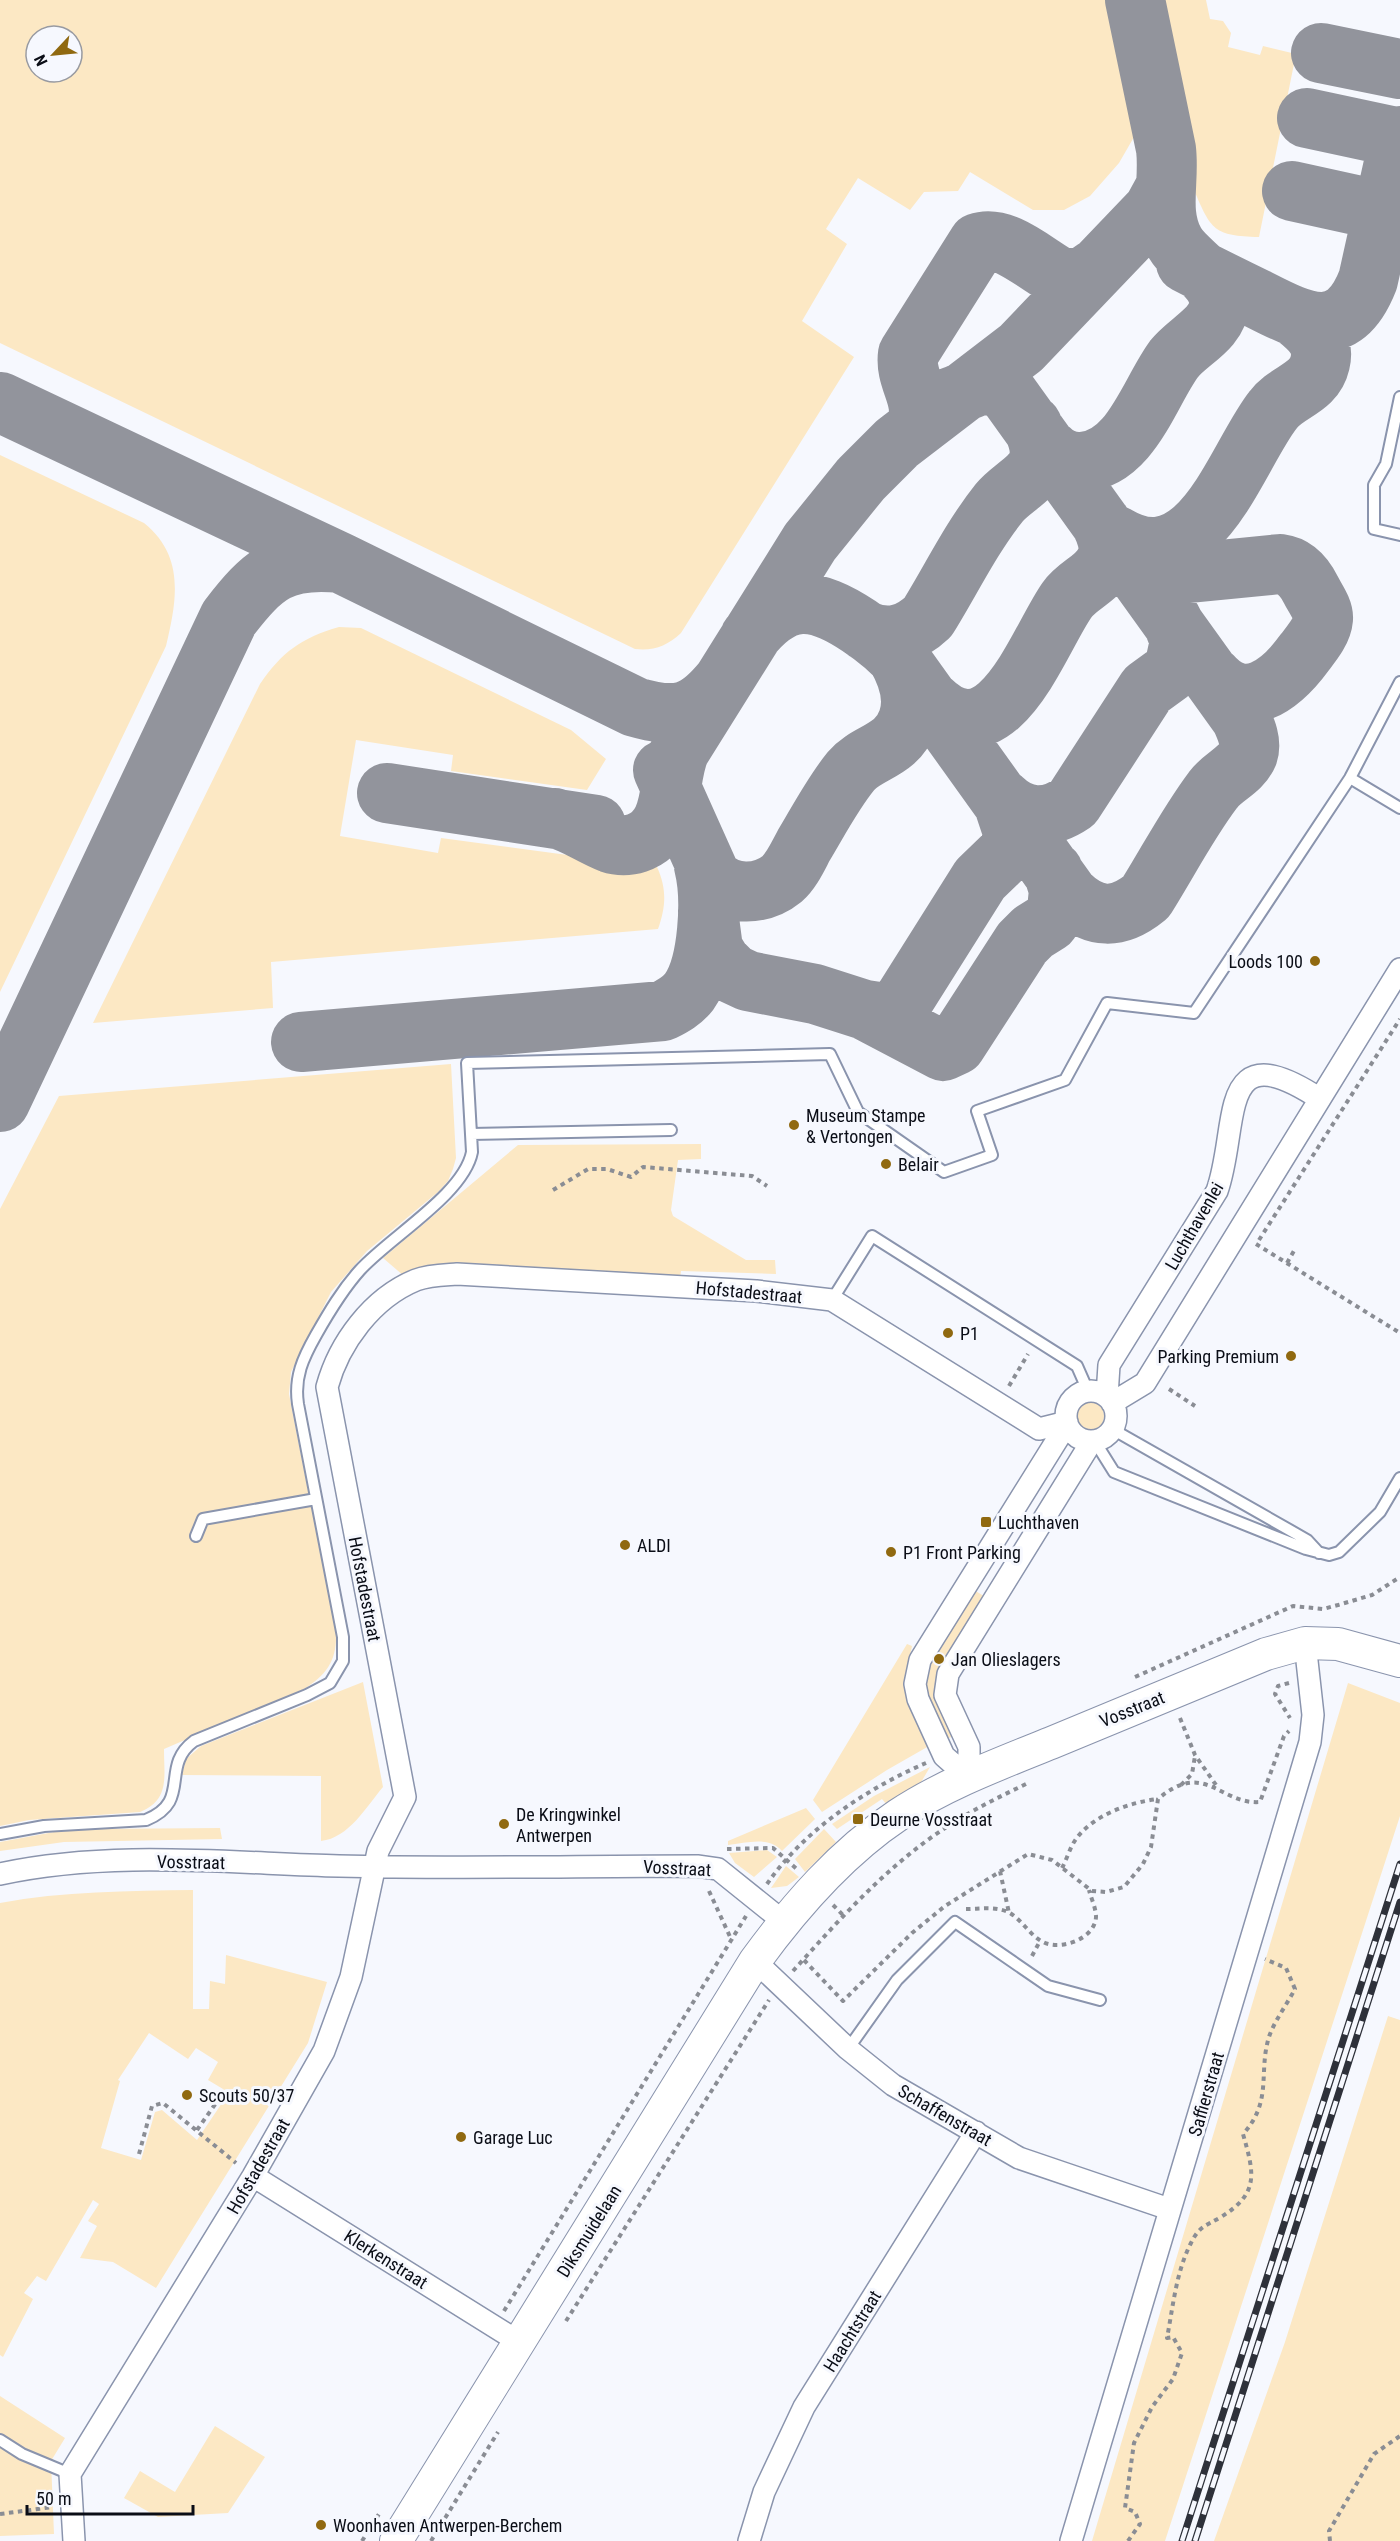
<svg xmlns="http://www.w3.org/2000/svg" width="1400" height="2541" font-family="'Roboto Condensed',sans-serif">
	<rect width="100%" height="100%" fill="#f6f8fe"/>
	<path fill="#fce8c4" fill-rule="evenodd" d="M0,0h1112l22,104v33l-15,26 -29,33 -26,14h-31l-63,-38 -12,19 -34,1 -14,18 -52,-32 -32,51 21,15 -45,77 52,36 -173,276c-14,13 -27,18 -46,16l-635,-306zM36,36h36v36h-36z
		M1155,0h51l4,19 13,2 8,12 -3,14 32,8 3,-9 33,8 -37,183c-45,-1 -48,-7 -65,-47z
		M0,455l144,68c41,33 33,77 22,123l-166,346z
		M339,627l22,1 210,102 35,29 -19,31 -136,-19 2,-16 -97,-15 -16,96 98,17 3,-15 216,29c10,22 9,39 1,62l-387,33 2,46 -180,15 167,-339c22,-32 41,-46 79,-57z
		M451,1064l5,94 -3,11 -5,12 -10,11 -71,59 -36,41 -40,80 -2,22 6,31 41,208c1,27 -9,42 -32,56l-140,60c0,28 6,51 -24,63l-111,8 -29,6v-617l59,-113z
		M701,1144v15l-23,1 -7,50 2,6 73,44h29l1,14 -95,-3 -1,8 -276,-3 -21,-18 135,-113z
		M1076 1416a14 14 0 1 1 28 0a14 14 0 1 1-28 0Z
		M974,1590l13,8 -52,89 18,49 -6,3c-8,-16 -23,-37 -23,-55 1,-26 37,-71 50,-94z
		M907,1644l5,2 -7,34 24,66 -42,24 -65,42 -9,-12z
		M363,1682l20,105c-17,20 -34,51 -62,54v-65l-139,-1 4,-16 15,-13z
		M1348,1683l52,20v113l-235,725h-73z
		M930,1767l-10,17 -33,21 -5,-6 -45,30 -5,-5 42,-28z
		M806,1808l9,11 -33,32c-13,-15 -35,-8 -54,-6v-4z
		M220,1828l2,11 -158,3 -64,9v-9l54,-10 38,-3z
		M824,1829l12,13 -31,30 -10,-13z
		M767,1850l10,7 -23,20 -19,-14 -6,-10z
		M786,1866l13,11 -12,9 -16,2z
		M193,1890v119h16l1,-28 15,3 1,-29 101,27 -19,61 -152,245 -43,-26 -33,-4 17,-32 -9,-5 11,-17 -6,-4 -47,81 -9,-5 -13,17 9,6 -30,58 -3,-2v-452c63,-12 129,-12 193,-13zM149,2033l39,26 8,-11 22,14 -10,18 15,9 -7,9 6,5 -25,37 -35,-30 -7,2 -14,48 -40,-12 19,-67 -2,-1z
		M1388,2016l12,4v521h-186l71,-199z
		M0,2396l65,42 -14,23 3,73 -54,2z
		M215,2426l50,31 -37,56 -70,4 -34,-19 16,-27 35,21z"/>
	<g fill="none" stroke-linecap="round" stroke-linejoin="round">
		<path stroke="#92949c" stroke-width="60" d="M1321,53l79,16
			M1307,118l93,20
			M1292,191l91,20
			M1186,263c23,12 47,24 70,35 47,24 87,46 112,-18l32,-144
			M0,402l341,161 294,144c42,12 60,8 88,-26
			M915,427c13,-26 -11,-46 -7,-73l70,-111c27,-10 62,25 87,37l20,-4 10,-7
			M1049,449c9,9 20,14 33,13 49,-3 67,-69 92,-103 14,-18 44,-30 45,-55 1,-27 -32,-40 -44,-61 -17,-31 -5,-61 -9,-94l-31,-149
			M1117,536c83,49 119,-79 156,-126 14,-19 41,-21 47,-47 5,-21 -8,-33 -23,-45
			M1123,555l18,15 18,6 121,-12c15,2 24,12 31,26 4,8 13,20 12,29 -1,12 -11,24 -18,33 -24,33 -60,62 -94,23
			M866,631c24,10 44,3 62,-14 23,-37 43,-79 71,-114 10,-13 33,-24 38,-38 6,-13 1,-27 -5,-40
			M750,637c36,-44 65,-40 109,-11 18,12 32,23 46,40l164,229c25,24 49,25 77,2 22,-35 42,-74 67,-107 10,-14 28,-19 35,-36 4,-12 -2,-25 -7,-36l-232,-323c-36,-31 -56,25 -94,-4
			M931,701c67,64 107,-60 136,-101 12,-17 33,-21 40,-42 4,-12 -1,-25 -6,-35
			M663,770l48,107c18,19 50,19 71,2 10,-9 16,-23 22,-34 15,-25 29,-52 47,-74 17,-20 46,-19 57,-51 8,-22 -1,-46 -12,-65
			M387,793l209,32
			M1002,799c22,21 46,21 71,4l74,-114 22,-16 6,-9 5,-23 -8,-21
			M555,818c21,6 35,17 55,25 9,3 18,3 27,0 40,-14 29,-62 43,-93l130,-208 51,-63 36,-36 124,-95 132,-138 12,-22
			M708,911l5,38 8,13 12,12 15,7 67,13 50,16 78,41 13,-6 66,-102 11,-11 16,-10 8,-12 2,-20 -6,-19
			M865,1010l20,3 15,-7 80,-127 30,-29 3,-18 -11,-33
			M301,1042l362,-31c10,-5 19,-10 26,-19 20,-28 23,-94 15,-126
			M0,1102l229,-484c34,-44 53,-61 112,-55"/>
		<defs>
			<path id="lane" d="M1400,397l-14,67 -12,21v44l26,6
				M1350,778l50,30
				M471,1134l200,-4
				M832,1300l40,-64 205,130 11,25
				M1112,1429l195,111 12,13
				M1094,1440l20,32 192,77 23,6 10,-3 41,-40 20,-34
				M196,1536l7,-17 113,-20
				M0,1834l44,-8 102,-6c47,-19 13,-53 48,-79l113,-46 23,-12 13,-22v-24l-45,-233c-4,-27 5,-46 18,-69 13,-23 26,-45 44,-65 30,-33 104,-76 112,-118l-5,-89 363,-9 28,58 86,60 48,-17 -15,-44 88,-31 42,-77 87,10 156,-235 50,-96
				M848,2049l49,-69 58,-58 93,64 52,14
				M0,2440l22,14 48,20"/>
			<path id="street" d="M1066 1416a25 25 0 1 1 50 0a25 25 0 1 1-50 0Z
				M1107,1396l2,-31 108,-174c23,-65 -2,-161 103,-92
				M1112,1403l33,-20 255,-414
				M969,1778l-25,-22 -26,-57 -3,-15 5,-24 147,-236
				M969,1778v-31l-24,-52 3,-21 144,-233
				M0,1874c110,-24 227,-11 339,-8 119,3 238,0 358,0l21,3 66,53
				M755,1961l93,88 45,36 126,73 150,51
				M253,2176l266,166
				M74,2541l-4,-67 183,-298 71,-125 27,-74 27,-126 27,-54 -78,-410c12,-44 45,-89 89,-107 13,-5 27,-5 41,-6l299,17 76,9 207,129 28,-7
				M749,2541l15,-49 40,-85 172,-275
				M1071,2541l239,-799 3,-27 -8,-72"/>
			<path id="secondary" d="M396,2541l359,-580c40,-55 86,-108 143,-146 47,-31 101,-51 153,-72 71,-30 143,-59 215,-89l39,-11 33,1 62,17"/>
		</defs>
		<use href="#lane" stroke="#8a94ad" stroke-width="14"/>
		<use href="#street" stroke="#8a94ad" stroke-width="24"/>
		<use href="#secondary" stroke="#8a94ad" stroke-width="34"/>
		<path stroke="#8a8d94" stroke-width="4" stroke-dasharray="4.5 4.5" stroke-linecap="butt" d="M553,1190l35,-21h19l24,8 12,-10 109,9 15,10
			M1259,1240l141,-221
			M1256,1244l144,89
			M1287,1263l8,-14
			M1009,1386l19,-32
			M1169,1389l26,17
			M1135,1677l158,-71 30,3 15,-4 34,-10 28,-18
			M1289,1683l-11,3 -3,8 15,24
			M1180,1718l15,37 21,30
			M1181,1785l11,-11 3,-18
			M727,1849l46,-1 25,22
			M1062,1868c5,-9 8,-21 14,-29 17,-24 55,-37 82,-40
			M1000,1871l9,42
			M767,1884c37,-54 99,-95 159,-121
			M709,1891l23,50
			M833,1905l10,10
			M966,1909c14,0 28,-3 42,3 14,7 21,23 35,30 17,9 52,-3 53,-25 0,-9 -5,-19 -7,-27
			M1032,1956l8,-15
			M804,1960l39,41 69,-68 33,-27 83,-52 24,6 40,31 14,1 18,-5 19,-23 8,-17 7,-48c47,-40 62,6 102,3l24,-66 5,-5
			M793,1971c46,-51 91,-102 149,-141 26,-18 55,-32 84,-46
			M197,2130l19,-27
			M139,2154l13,-48 11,-3 73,60
			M504,2311l242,-395
			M566,2321l203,-321
			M0,2514l53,-7
			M362,2541l17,-27
			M431,2541l67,-109
			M1128,2541l12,-17 -5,-12 -10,-4 9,-65 18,-36 21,-28 9,-26 -9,-16 -6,1c6,-31 9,-66 24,-95 8,-17 15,-17 30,-26 39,-24 33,-44 22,-83 31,-34 14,-63 27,-100 6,-15 17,-30 25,-45l-9,-21 -21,-9
			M1330,2541l-1,-10 45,-77 26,-18"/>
		<use href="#lane" stroke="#fff" stroke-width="10"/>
		<use href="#street" stroke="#fff" stroke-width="21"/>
		<use href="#secondary" stroke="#fff" stroke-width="32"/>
		<defs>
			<path id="rail" d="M1182,2541l218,-677
				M1195,2541l205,-639"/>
		</defs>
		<use href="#rail" stroke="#2e313a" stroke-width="7"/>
		<use href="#rail" stroke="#f6f8fe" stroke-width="4.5" stroke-dasharray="14" stroke-linecap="butt"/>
	</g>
	<g fill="#906910" stroke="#f6f8fe" stroke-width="2">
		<circle cx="1315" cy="961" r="6"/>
		<circle cx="794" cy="1125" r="6"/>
		<circle cx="886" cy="1164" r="6"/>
		<circle cx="948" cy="1333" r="6"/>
		<circle cx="1291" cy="1356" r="6"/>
		<rect x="980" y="1516" width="12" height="12" rx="3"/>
		<circle cx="625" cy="1545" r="6"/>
		<circle cx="891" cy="1552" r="6"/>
		<circle cx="939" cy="1659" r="6"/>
		<rect x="852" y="1813" width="12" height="12" rx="3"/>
		<circle cx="504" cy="1824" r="6"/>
		<circle cx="187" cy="2095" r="6"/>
		<circle cx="461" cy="2137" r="6"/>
		<circle cx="321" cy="2525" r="6"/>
	</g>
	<g text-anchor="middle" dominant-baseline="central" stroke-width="6" stroke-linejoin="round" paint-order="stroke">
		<g font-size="18" fill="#0a0d16" stroke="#f6f8fe" text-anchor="start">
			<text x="1303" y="961" text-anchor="end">Loods 100</text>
			<text x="806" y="1115">Museum Stampe<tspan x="806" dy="21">&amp; Vertongen</tspan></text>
			<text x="898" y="1164">Belair</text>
			<text x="960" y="1333">P1</text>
			<text x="1279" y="1356" text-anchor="end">Parking Premium</text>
			<text x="998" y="1522">Luchthaven</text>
			<text x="637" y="1545">ALDI</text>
			<text x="903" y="1552">P1 Front Parking</text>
			<text x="951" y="1659">Jan Olieslagers</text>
			<text x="516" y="1814">De Kringwinkel<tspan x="516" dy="21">Antwerpen</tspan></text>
			<text x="870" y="1819">Deurne Vosstraat</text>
			<text x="199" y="2095">Scouts 50/37</text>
			<text x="473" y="2137">Garage Luc</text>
			<text x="333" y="2525">Woonhaven Antwerpen-Berchem</text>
		</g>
		<g font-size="18" fill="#0a0d16" stroke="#f6f8fe">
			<text transform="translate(1194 1226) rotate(-60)">Luchthavenlei</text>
			<text transform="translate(749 1292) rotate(5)">Hofstadestraat</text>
			<text transform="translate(365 1589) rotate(79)">Hofstadestraat</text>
			<text transform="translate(1132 1709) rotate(-22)">Vosstraat</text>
			<text transform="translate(191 1862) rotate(1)">Vosstraat</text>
			<text transform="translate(677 1868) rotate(3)">Vosstraat</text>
			<text transform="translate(1206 2094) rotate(-74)">Saffierstraat</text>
			<text transform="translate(945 2115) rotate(30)">Schaffenstraat</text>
			<text transform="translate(258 2166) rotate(-60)">Hofstadestraat</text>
			<text transform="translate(589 2231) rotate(-58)">Diksmuidelaan</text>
			<text transform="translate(386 2259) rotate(32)">Klerkenstraat</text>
			<text transform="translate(852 2331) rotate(-58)">Haachtstraat</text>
		</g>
	</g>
	<g transform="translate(54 54) rotate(244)"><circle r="28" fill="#f6f8fe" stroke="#989aa1" stroke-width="1.5"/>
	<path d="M0-4.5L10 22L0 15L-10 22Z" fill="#906910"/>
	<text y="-9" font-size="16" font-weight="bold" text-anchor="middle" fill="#0a0d16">N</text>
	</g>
	<path d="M27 2505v9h166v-9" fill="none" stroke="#0a0d16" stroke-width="3"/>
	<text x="36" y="2505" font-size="18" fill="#0a0d16" stroke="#f6f8fe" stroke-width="4.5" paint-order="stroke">50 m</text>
</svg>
